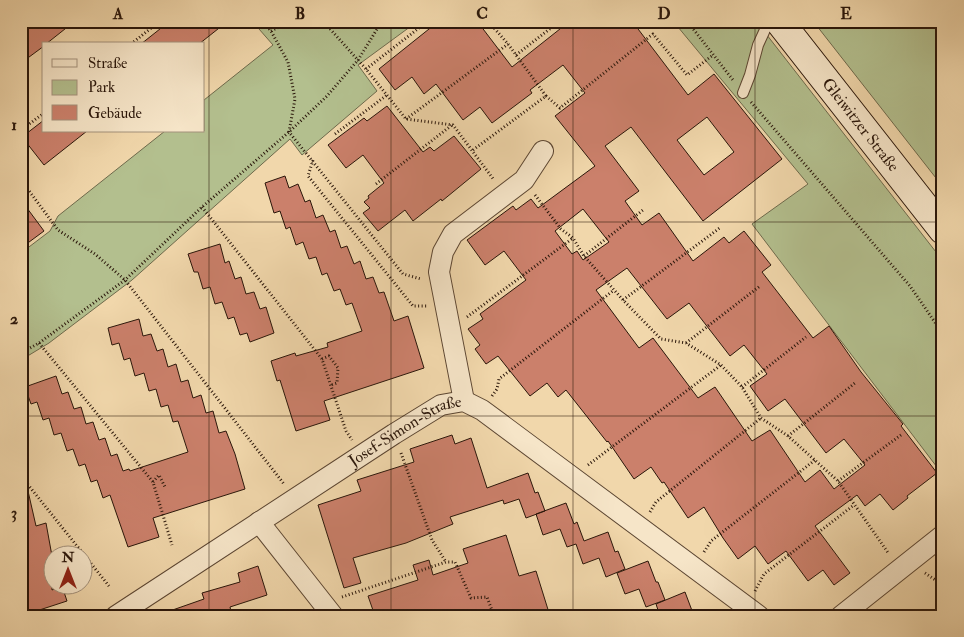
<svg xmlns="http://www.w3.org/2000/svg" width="964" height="637" font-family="'IM FELL Double Pica',serif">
	<rect width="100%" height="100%" fill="#f1d7ab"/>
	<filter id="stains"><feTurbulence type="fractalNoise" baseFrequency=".004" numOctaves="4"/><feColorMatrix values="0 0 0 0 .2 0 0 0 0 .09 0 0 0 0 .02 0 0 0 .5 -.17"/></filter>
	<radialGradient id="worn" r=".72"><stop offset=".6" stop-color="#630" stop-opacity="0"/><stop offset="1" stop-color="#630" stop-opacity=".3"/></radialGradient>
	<path fill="#b3bf8e" stroke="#6e6a4c" d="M252,21h166l-60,44 19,26 -75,64 -12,-16 -158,141 -83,63 -28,17v-107l29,-22 8,-15 107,-85h39v-31l69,-55z
		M673,21h83l187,240v214l-191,-251 56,-40z
		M813,21h130v166z"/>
	<path fill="#cb806b" stroke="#2a160a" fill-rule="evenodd" d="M21,21h54l-29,23h-2v2l-23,17z
		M170,21h58l-29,23h-58z
		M439,21h38l35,46 58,-46h62l56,74 26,-21 68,85 -79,62 -72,-94 -26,19 34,45 -14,10 17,24 17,-12 34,48 31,-24 5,6 15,-12 27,34 -9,7 51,66 16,-12 32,46 42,52 -2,2 36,47 -30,23 1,2 -15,12 -13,-16 -15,12 -8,-11 -42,31 35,47 -16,12 -11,-15 -15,11 -22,-30 -18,13 -13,-18 -17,13 -15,-21 -19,-31 -16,11 -24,-36 -2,1 -11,-16 -17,12 -26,-38 -1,1 -41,-52 -8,7 -11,-14 -17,13 -32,-40 -12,8 -11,-15 5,-4 -12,-16 15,-10 -3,-5 46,-34 -22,-29 -19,14 -18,-25 46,-34 3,4 15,-11 7,9 57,-42 -40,-50 30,-23 -22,-28 -33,25 2,3 -40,30 -12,-16 -17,13 -27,-36 -12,10 -12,-17 -17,13 -16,-21zM707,117l27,35 -30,23 -27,-35zM583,209l26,33 -26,18 -6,-9 -5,3 -17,-23zM627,268l40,51 22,-16 41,53 14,-11 23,29 -17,12 18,25 17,-12 41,54 18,-14 21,26 -31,24 -14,-19 -15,12 -35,-52 -18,11 -37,-54 -17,11 -45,-60 -14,10 -43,-58z
		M387,106l36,46 7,-5 4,4 20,-15 27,33 -39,32 -1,-2 -28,22 -8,-11 -27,21 -15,-18 7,-5 -6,-6 5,-4 -1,-2 16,-13 -21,-28 -17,13 -18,-23 36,-27 3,3z
		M44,120v11h43l-43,34 -22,-28z
		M285,176l4,12 9,-4 7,18 5,-2 6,18 7,-3 7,17 5,-2 6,18 6,-2 7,18 6,-3 6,18 7,-2 6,16 5,-1 10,29 14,-5 16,52 -100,33 6,19 -34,11 -16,-51 -3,1 -6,-20 24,-8 1,3 32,-9 -1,-4 35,-12 -10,-28 -6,2 -6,-16 -6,2 -7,-18 -5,2 -6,-18 -7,2 -6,-17 -7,3 -6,-18 -4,2 -6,-18 -6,2 -9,-30z
		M21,200l23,31 -23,17z
		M220,244l5,19 4,-2 6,18 6,-2 5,17 8,-2 6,17 6,-2 8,26 -24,9 -3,-9 -7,2 -6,-18 -6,2 -6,-17 -7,2 -5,-17 -7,2 -5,-17h-4l-6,-18z
		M139,319l4,17 8,-2 6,17 6,-2 5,18 8,-3 5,18 7,-2 5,18 8,-3 5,18 7,-2 6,22 7,-2 9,23 10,35 -92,29 6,19 -31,10 -18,-52 -7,3 -6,-18 -6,2 -6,-18 -6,2 -6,-17 -6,2 -6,-18 -7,2 -5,-17 -6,2 -6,-18 -6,2 -6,-17 31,-11 6,18 6,-2 6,17 7,-2 5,17 7,-2 6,18 6,-2 6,18 6,-2 6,17 6,-2 1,2 58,-19 -10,-31 -5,1 -5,-17 -7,2 -5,-18 -7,2 -5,-18 -9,3 -5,-18 -6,2 -5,-17 -7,2 -4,-17z
		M452,435l3,9 16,-6 16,50 41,-15 7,20 3,-1 7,19 -19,7 -7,-19 -15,5 -1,-4 -53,17 3,7 -47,19 -53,15 8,25 -17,5 -26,-83 43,-14 -4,-11 57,-18 -4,-13z
		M28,491l8,35 10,-3 6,33v34l10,-4 5,15 -46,15v-124z
		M566,503l8,21 3,-2 7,19 24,-9 7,20 3,-1 7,18 -19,8 -7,-19 -16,6 -7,-20 -9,3 -7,-18 -17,6 -7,-21z
		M506,535l13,41 17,-5 14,45h-175l-7,-20 50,-16 -5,-15 16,-5 4,15 35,-12 -5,-14z
		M648,561l8,21h2l7,18 -19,7 -7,-18 -14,5 -8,-21z
		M258,566l9,29 -37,12 2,9h-68v-3l40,-14 -2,-6 38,-11 -2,-9z
		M685,592l9,24h-34l-4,-12z"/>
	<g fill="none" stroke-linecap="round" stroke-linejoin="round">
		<defs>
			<path id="lane" d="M743,93l7,-18 8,-30 11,-24"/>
			<g id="street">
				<path d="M464,401l-25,-129 4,-20 10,-18 71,-54 19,-29"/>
				<path d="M259,522l74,94"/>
				<path id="s1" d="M116,616l278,-182 47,-29 23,-4 18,9 277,206"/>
				<path d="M841,616l102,-81"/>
			</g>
			<g id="secondary">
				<path id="s2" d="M779,21l164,209"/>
			</g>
		</defs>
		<use href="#lane" stroke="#5c4632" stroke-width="12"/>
		<use href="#street" stroke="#5c4632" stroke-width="22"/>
		<use href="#secondary" stroke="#2a160a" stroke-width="30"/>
		<path stroke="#2a160a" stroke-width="3" stroke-dasharray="1 2.5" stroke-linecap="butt" d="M262,21l9,10 17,31 7,37 -6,33 114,142 18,5
			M323,21l43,48 40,50 47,6 41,55
			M687,21l46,59
			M271,31l20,-10
			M131,44l29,-23
			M516,55l44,-34
			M366,69l62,-48
			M546,96l14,12 93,-74 34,41 26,-20
			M751,102l159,184 33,48
			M406,119l102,-75
			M21,130l23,-17
			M335,134l52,-39
			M473,150l73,-54 -38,-52 -20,-23
			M313,160l-5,16 105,130h14
			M21,180l37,50 37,24 30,26 159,204
			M376,184l76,-59
			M535,195l26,34 12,9 11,18 39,44 38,39 25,4 35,22 21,22 19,31 27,18 50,45 51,73
			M202,207l120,152 24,72 6,9
			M584,256l59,-46
			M623,300l98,-73
			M467,317l106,-79
			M39,343l114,139 19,63
			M686,343l74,-57
			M21,353l18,-10 86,-63 77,-73 87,-75 38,-36 31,-36 24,-39
			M322,359l7,-3 9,12 -1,15 -6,2
			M742,387l64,-50
			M492,396l5,-7 2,-10 115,-89
			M788,436l67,-53
			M401,453l31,87 14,22
			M588,465l133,-100
			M21,476l88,110
			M838,481l63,-46
			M153,482l6,-7 6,12
			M650,512l6,-10 105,-84
			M704,552l7,-11 104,-81
			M925,573l18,12
			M755,591l9,-17 90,-69
			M342,597l104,-35h9l16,36 16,-1 7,19"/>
		<use href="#lane" stroke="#f6e5c8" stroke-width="10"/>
		<use href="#street" stroke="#f6e5c8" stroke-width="20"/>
		<use href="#secondary" stroke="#f6e5c8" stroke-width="28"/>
	</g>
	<path fill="none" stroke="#2a160a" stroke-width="1" stroke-opacity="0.55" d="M209,21v595M391,21v595M573,21v595M755,21v595M21,222h922M21,416h922"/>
	<g text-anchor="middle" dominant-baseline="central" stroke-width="4.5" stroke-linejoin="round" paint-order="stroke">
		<g font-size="16" fill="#2a160a" stroke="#f6e5c8">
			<text stroke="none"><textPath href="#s2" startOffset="132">Gleiwitzer Straße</textPath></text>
			<text stroke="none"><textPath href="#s1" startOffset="344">Josef-Simon-Straße</textPath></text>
		</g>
	</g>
	<rect width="964" height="637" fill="none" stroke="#f1d7ab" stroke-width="55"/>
	<rect x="42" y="42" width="162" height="90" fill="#f6e5c8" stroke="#a4927c"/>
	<rect x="52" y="59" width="25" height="8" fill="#f6e5c8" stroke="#a4927c"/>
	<text x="88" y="68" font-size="15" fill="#2a160a">Straße</text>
	<rect x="52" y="80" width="25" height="15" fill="#b3bf8e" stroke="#a4927c"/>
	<text x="88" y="92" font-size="15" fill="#2a160a">Park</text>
	<rect x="52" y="105" width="25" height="15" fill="#cb806b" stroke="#a4927c"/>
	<text x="88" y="118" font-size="15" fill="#2a160a">Gebäude</text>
	<g transform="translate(68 570)"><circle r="24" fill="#f6e5c8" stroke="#a4927c"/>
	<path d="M0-4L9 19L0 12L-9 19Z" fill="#8f2418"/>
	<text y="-8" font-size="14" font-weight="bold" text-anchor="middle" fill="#2a160a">N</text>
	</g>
	<rect x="28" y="28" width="908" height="582" fill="none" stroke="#2a160a" stroke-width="2"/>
	<g font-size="16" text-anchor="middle" font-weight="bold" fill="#2a160a">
		<text x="118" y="19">A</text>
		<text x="300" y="19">B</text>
		<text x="482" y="19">C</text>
		<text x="664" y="19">D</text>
		<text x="846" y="19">E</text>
		<text x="14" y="130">1</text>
		<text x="14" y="324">2</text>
		<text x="14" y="518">3</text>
	</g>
	<rect width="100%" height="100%" filter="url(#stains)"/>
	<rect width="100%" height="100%" fill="url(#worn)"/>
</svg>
